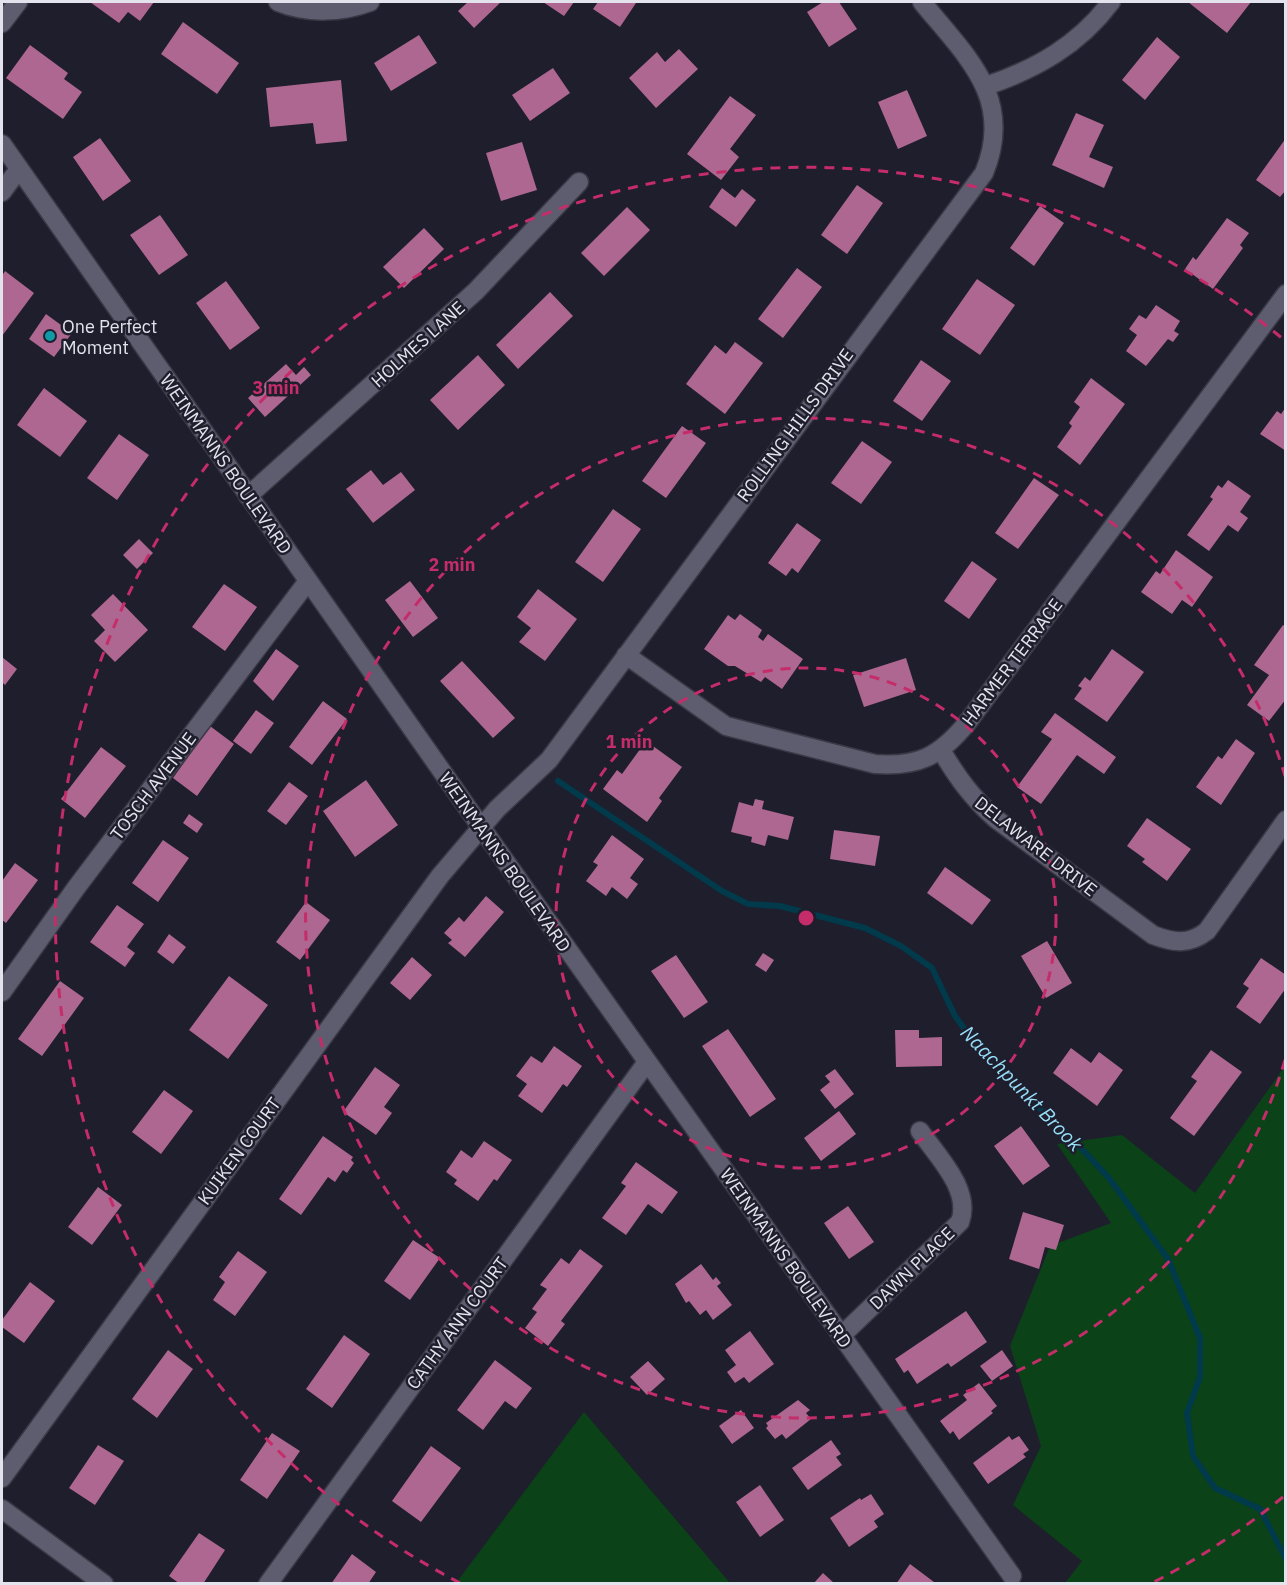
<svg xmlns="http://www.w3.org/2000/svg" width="1287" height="1585" font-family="'IBM Plex Sans',sans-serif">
	<rect width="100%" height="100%" fill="#1f1e2d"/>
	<path fill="#0b4217" d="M1285,1066v517h-220l17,-22 -69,-56 28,-59 -31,-100 40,-100 61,-23 -54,-79 65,-9 73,58z
		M584,1412l146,171h-274z"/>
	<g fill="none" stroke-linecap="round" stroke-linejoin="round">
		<path stroke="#003a4b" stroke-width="6" d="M558,781l164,110 26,13 32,2 85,22 36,18 31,22 23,48 20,27 28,32 63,57 43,46 59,81 32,79v39l-13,36 6,43 22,32 45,21 26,50"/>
	</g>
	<path fill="#ad6790" d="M90,2h64l-14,19 -12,-9 -9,11z
		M468,2h33l-27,26 -16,-17z
		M543,2h31l-10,14z
		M598,2h36l2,1 -16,24 -27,-18z
		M823,2h16l18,27 -28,18 -22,-35z
		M1188,2h63l-24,31z
		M183,22l56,41 -22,31 -56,-40z
		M419,35l18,28 -46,28 -17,-28z
		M1157,37l23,20 -35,43 -23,-20z
		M30,45l38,28 -4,6 18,13 -19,27 -57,-41z
		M679,49l19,20 -42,39 -27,-30 28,-26 8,10z
		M553,68l17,25 -40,28 -18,-26z
		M341,80l6,61 -31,3 -3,-21 -43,4 -4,-39z
		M907,90l20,46 -29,13 -20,-47z
		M730,96l26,19 -26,34 9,8 -18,23 -34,-26z
		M1076,113l28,12 -15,32 24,10 -9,21 -52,-23z
		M100,138l31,43 -28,20 -30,-44z
		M1286,138v52l-6,7 -24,-17z
		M522,142l15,48 -36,11 -15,-48z
		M857,185l26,18 -36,51 -26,-19z
		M722,188l13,10 7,-9 14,11 -20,27 -27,-20z
		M1040,206l24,17 -30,43 -24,-18z
		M627,207l23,23 -46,46 -23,-23z
		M160,215l28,40 -29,20 -29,-40z
		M1227,218l22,15 -9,12 3,3 -30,41 -28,-20 8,-12 3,3z
		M424,228l20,21 -40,39 -21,-21z
		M797,268l25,19 -39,51 -25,-19z
		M5,271l29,22 -32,43v-60z
		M977,279l38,26 -35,50 -38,-26z
		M226,281l34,47 -30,22 -34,-47z
		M550,292l23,24 -55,53 -22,-24z
		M1156,305l24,16 -6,10 5,3 -6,8 -5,-3 -22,27 -20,-15 11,-16 -8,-6 10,-14 7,4z
		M46,314l26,19 -18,24 -25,-18z
		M735,342l28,21 -38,51 -39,-30 29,-39 11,9z
		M478,355l27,30 -47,45 -28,-30z
		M921,360l30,21 -29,40 -29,-20z
		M286,364l10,11 8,-8 7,8 -46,42 -17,-19z
		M1091,378l34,26 -45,61 -23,-18 15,-21 -3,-3 11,-16 -6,-5z
		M44,388l43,33 -27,36 -43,-32z
		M1286,407v44l-26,-17 17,-23 4,3z
		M682,426l24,17 -40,55 -24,-17z
		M119,434l30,21 -32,45 -30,-22z
		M862,441l30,21 -31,42 -30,-21z
		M371,470l12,15 18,-13 14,18 -42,33 -27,-34z
		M1034,478l25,17 -41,54 -23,-16z
		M1228,480l23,16 -11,16 8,6 -10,14 -10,-7 -19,26 -22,-16 26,-36 -3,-2 8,-12 4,3z
		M613,509l28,20 -38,53 -28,-20z
		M797,523l24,17 -23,33 -6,-5 -6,8 -18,-13z
		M139,539l14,14 -16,16 -14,-14z
		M1176,550l37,27 -21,30 -10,-7 -10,14 -31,-22 15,-21 4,3z
		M972,561l25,18 -28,40 -25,-18z
		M410,581l28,37 -25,19 -28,-37z
		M224,584l33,23 -32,44 -33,-24z
		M538,589l39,30 -32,42 -26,-19 12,-14 -14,-11z
		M113,594l35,36 -33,32 -21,-21 11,-11 -14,-15z
		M740,614l22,16 -4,7 5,4 5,-7 35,25 -21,30 -17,-12 -4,5 -26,-16h-7l-24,-17 24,-34 7,5z
		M1283,625l3,2v72l-17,22 -22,-16 22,-30 -15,-10z
		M276,649l23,17 -26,35 -20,-20z
		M1112,649l32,23 -37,50 -33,-23 8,-11 -4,-2 7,-9 5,4z
		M2,657l15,12 -12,16 -3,-3z
		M906,658l10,32 -52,17 -11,-32z
		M462,661l53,57 -22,20 -53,-57z
		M323,701l24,18 -35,46 -23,-18z
		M256,710l18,13 -23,31 -18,-13z
		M1055,713l61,44 -12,17 -27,-19 -36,49 -24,-17 35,-48 -11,-7z
		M210,726l24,18 -37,52 -24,-18z
		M1236,739l19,14 -34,52 -25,-18 22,-31 4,3z
		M646,741l36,26 -23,31 3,3 -15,21 -44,-33 14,-19 5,4z
		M101,747l25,19 -41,52 -24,-19z
		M366,780l32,45 -43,32 -32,-46z
		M289,782l19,14 -22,29 -19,-14z
		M755,799l9,2 -2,8 32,8 -6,23 -20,-5 -3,11 -14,-4 1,-5 -21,-5 8,-30 14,4z
		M189,814l14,10 -6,9 -14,-10z
		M1147,818l44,31 -24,32 -25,-19 3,-3 -18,-13z
		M834,830l46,6 -5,30 -45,-7z
		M612,835l32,24 -14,19 8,6 -11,15 -15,-12 -6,9 -20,-15 12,-16 -5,-3z
		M163,840l26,18 -31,44 -26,-19z
		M15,863l23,17 -32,43 -4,-3v-39z
		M945,867l46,33 -19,25 -45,-32z
		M486,896l18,16 -39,45 -17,-14 4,-3 -8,-7 15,-16 5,5z
		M306,902l24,18 -30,40 -24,-18z
		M117,905l27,19 -17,23 8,6 -10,14 -35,-25z
		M169,934l17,13 -13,17 -16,-12z
		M1047,941l25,42 -26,15 -25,-42z
		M763,953l11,7 -8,12 -11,-7z
		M676,955l32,47 -24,16 -33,-47z
		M412,957l20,18 -22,25 -20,-17z
		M1261,958l25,17v13l-26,36 -24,-17 13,-19 -6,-4z
		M229,976l39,29 -40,54 -39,-29z
		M60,981l24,17 -42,58 -24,-17z
		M728,1029l48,70 -26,18 -48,-71z
		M895,1030h24v8l23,-1v29l-46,1z
		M554,1046l28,20 -15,21 -4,-3 -21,29 -24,-17 9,-12 -11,-8 15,-20 11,7z
		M1071,1048l20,15 8,-11 24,18 -26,36 -44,-33z
		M1211,1050l31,22 -48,64 -24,-18 27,-37 -6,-4z
		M375,1067l25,18 -16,22 8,6 -16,22 -33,-23z
		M835,1069l19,25 -19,15 -15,-19 10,-8 -5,-6z
		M164,1090l29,21 -32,43 -29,-22z
		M839,1111l17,23 -35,27 -17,-23z
		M1021,1126l29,40 -27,19 -29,-39z
		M323,1136l30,21 -2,3 3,3 -7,10 -4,-3 -8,12 -7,-5 -27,38 -22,-16z
		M484,1141l28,19 -15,21 -3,-2 -16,22 -24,-17 3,-4 -11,-8 15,-22 11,8z
		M636,1162l42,30 -16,22 -14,-10 -22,31 -24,-17 24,-32 -5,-3z
		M98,1187l24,18 -30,40 -24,-18z
		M848,1206l26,36 -25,17 -25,-36z
		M1023,1212l41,13 -8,25 -11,-3 -6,22 -30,-10z
		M413,1240l27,18 -30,42 -26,-19z
		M580,1249l23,17 -42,55 4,3 -17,22 -23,-18 12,-16 -5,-3 15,-20 -7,-4 21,-27 8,6z
		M238,1251l29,21 -32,44 -22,-16 12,-18 -6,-5z
		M701,1264l12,16 3,-3 5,6 -4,3 15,19 -19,15 -7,-10 -6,5 -11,-14 -3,2 -11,-19z
		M30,1282l25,19 -31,42 -22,-16v-7z
		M966,1311l21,31 -36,25 -3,-4 -31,21 -9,-14 -4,3 -9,-14z
		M750,1331l24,33 -25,19 -5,-6 -9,6 -8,-11 9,-7 -11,-15z
		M344,1335l26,19 -38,54 -26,-19z
		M168,1350l25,19 -36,49 -25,-19z
		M1002,1350l11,16 -21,15 -12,-15z
		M495,1360l37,28 -16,21 -11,-8 -22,29 -26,-20z
		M648,1361l17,18 -18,16 -17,-18z
		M979,1383l18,23 -6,5 2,2 -34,27 -6,-9 -3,3 -10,-13 27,-21 -4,-5z
		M798,1400l12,10 -4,3 5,6 -25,20 -4,-5 -7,5 -9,-11 2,-2 -2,-3z
		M741,1410l13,18 -22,16 -13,-18z
		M272,1433l28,18 -33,48 -27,-19z
		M1009,1436l3,4 7,-4 10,14 -6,4 3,3 -38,27 -15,-21z
		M831,1440l10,14 -5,3 6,8 -34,25 -16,-22z
		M98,1445l26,16 -29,44 -26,-17z
		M431,1446l30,22 -40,54 -29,-21z
		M760,1485l24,35 -24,17 -24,-35z
		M871,1494l13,20 -10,7 4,6 -29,20 -19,-29 30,-20 1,2z
		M199,1533l26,17 -22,34h-23l-11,-8z
		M352,1554l24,18 -8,12h-37z
		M910,1564l24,18 -2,2h-36z
		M823,1573l12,11h-22z"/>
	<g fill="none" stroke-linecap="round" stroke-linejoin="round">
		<defs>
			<path id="street" d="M278,2c29,12 63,11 92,0
				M2,23l16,-21
				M986,86c50,-17 93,-41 125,-84
				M2,144l479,683 531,749
				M2,192l17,-23
				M248,496l228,-205 103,-109
				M626,655l100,71 149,38c43,3 64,-7 92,-41l319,-429
				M941,750c16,27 31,48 55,69l157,116c21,8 36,10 54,-4l79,-111
				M2,992l74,-104 232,-307
				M841,1336l119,-114c12,-32 -23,-66 -40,-91
				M2,1478l438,-602 57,-67 52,-49 435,-587c31,-75 -18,-117 -62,-171
				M2,1509l102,75
				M268,1584l379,-522"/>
		</defs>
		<use href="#street" stroke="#393845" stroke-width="21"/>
		<use href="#street" stroke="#5e5d6f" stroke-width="18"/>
	</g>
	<g fill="none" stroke="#c52c6a" stroke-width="3" stroke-dasharray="10 8">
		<circle cx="806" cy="918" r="250"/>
		<path d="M1285 1060A500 500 0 1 1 1285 776"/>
		<path d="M1283 1497A750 750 0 0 1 1152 1583M460 1583A750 750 0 1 1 1283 339"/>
	</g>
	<circle fill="#0f9aa8" stroke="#1f1e2d" stroke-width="2" cx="50" cy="336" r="6"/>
	<g text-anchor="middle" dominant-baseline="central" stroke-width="5" stroke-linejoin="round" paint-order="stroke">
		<g font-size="18" fill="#e3e3ed" stroke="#1f1e2d" text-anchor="start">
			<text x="62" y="326">One Perfect<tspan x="62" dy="21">Moment</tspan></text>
		</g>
		<g font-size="18" fill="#e3e3ed" stroke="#1f1e2d">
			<text transform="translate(418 344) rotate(-42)">HOLMES LANE</text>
			<text transform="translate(795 425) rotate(-54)">ROLLING HILLS DRIVE</text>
			<text transform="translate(226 464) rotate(55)">WEINMANNS BOULEVARD</text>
			<text transform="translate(1012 662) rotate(-53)">HARMER TERRACE</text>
			<text transform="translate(153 786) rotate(-53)">TOSCH AVENUE</text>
			<text transform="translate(1036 846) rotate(38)">DELAWARE DRIVE</text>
			<text transform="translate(505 862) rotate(55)">WEINMANNS BOULEVARD</text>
			<text transform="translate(239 1151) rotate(-54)">KUIKEN COURT</text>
			<text transform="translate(786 1258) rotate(55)">WEINMANNS BOULEVARD</text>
			<text transform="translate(912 1268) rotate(-44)">DAWN PLACE</text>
			<text transform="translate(457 1323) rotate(-54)">CATHY ANN COURT</text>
		</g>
		<g font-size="20" font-style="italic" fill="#96def8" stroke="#1f1e2d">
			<text transform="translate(1022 1088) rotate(46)">Naachpunkt Brook</text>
		</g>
	</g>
	<circle cx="806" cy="918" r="9" fill="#c52c6a" stroke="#1f1e2d" stroke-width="3"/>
	<g font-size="18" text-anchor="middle" font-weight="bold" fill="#c52c6a" stroke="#1f1e2d" stroke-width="5" stroke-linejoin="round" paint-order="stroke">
		<text x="276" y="394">3 min</text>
		<text x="452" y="571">2 min</text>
		<text x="629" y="748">1 min</text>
	</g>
	<rect width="1287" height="1585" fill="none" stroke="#e3e3ed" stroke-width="6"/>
</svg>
